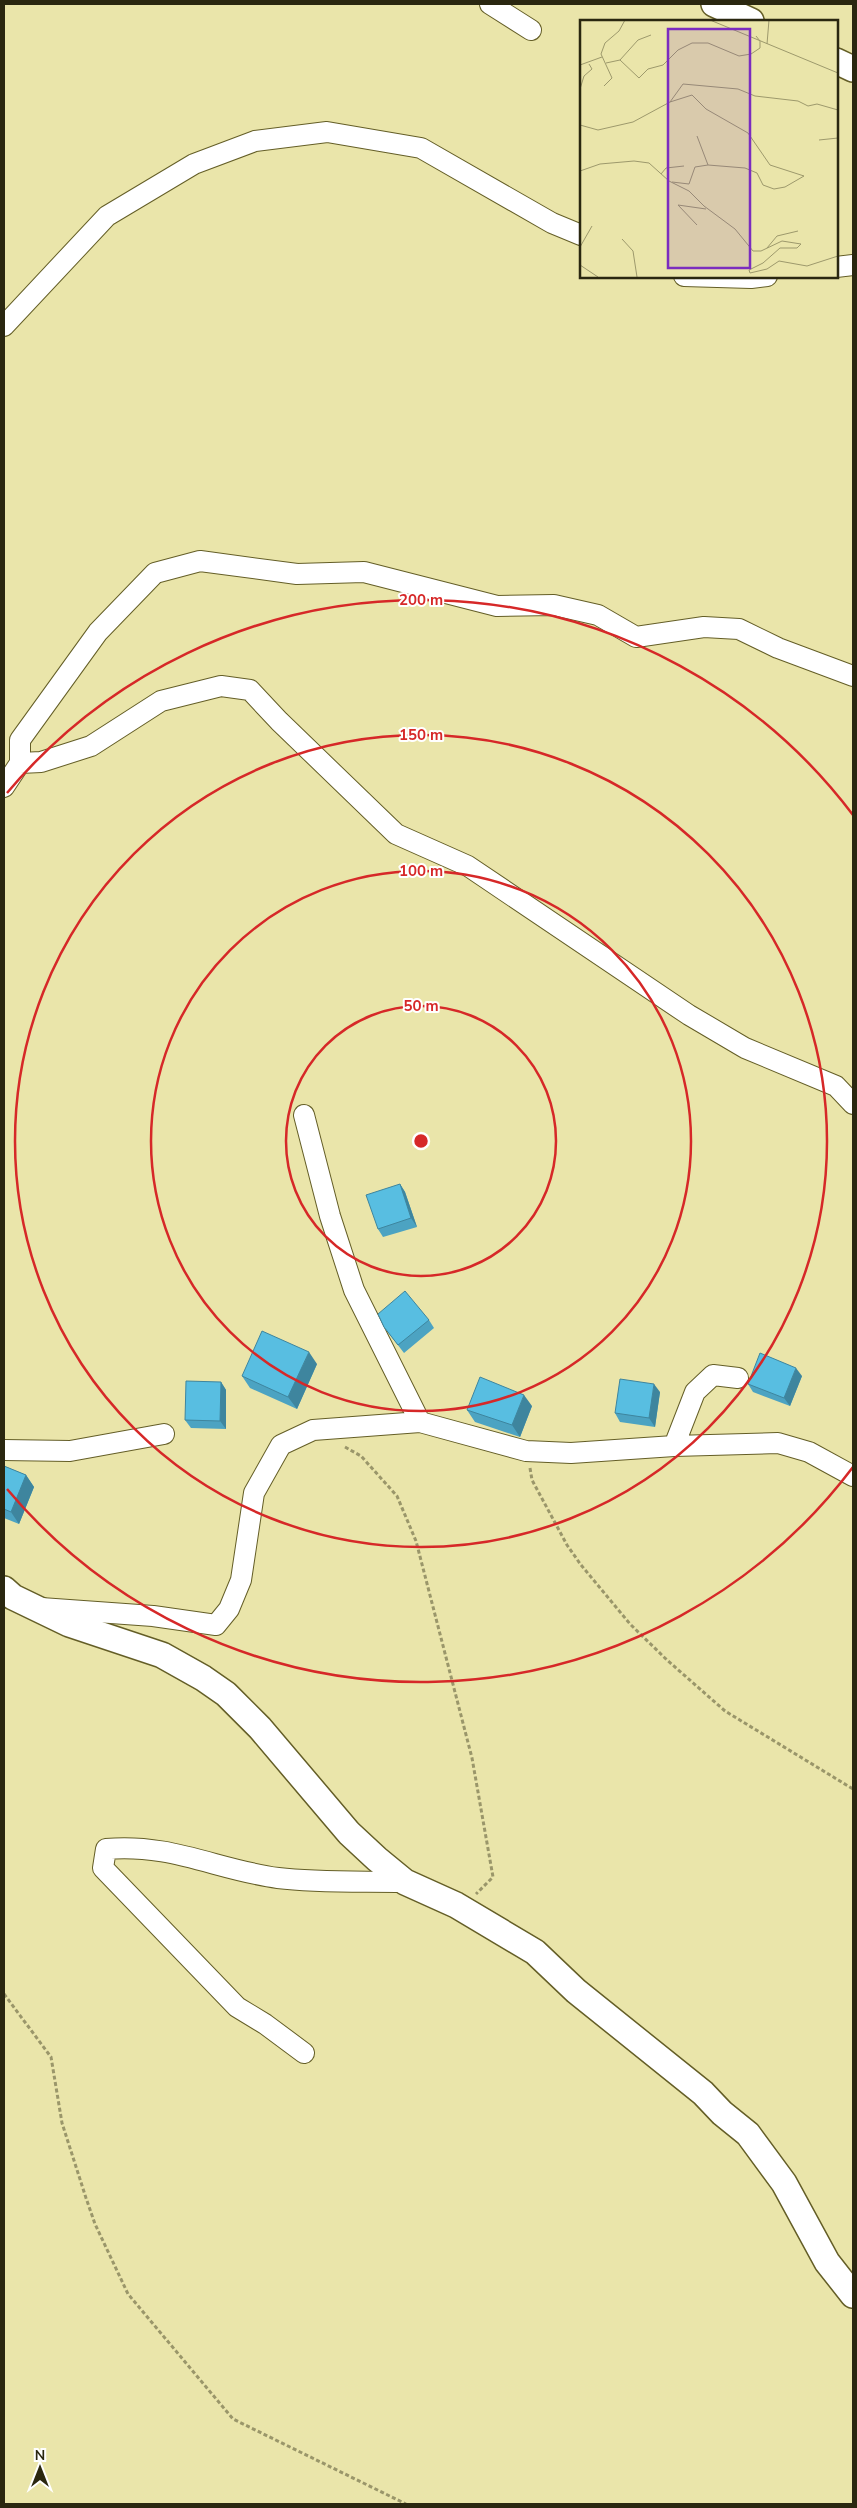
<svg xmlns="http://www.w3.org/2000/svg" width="857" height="2508" font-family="'Nunito Sans',sans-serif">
	<rect width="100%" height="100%" fill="#eae5aa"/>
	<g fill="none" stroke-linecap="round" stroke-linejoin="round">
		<defs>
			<path id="minor" d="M490,4l41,26
				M836,267l17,-2
				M684,276l67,2 16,-2
				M4,326l103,-110 87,-52 61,-23 72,-9 94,16 131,75 29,12
				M853,676l-75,-28 -39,-19 -35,-2 -68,10 -38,-22 -44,-10 -57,1 -133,-34 -67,2 -97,-13 -45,12 -57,59 -78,108v23l21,-1 50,-16 70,-45 60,-15 29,4 29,31 117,113 72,32 221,149 56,33 91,38 17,18
				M4,787l16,-24
				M304,1115l26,101 24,74 66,132
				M674,1446l21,-54 18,-17 25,3
				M4,1450l66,1 94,-17
				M41,1608l112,8 63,9 13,-16 12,-29 13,-87 27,-48 32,-15 107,-8 106,29 45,2 103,-7 104,-3 31,9 44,24
				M304,2053l-39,-29 -28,-17 -134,-139 3,-19c64,-6 112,21 172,29 40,5 86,3 127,4"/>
			<path id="tertiary" d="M714,4l37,17
				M836,61l17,8
				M4,1589l9,8 56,27 93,31 41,23 23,16 34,34 89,105 28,26 28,23 51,23 79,47 41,39 127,102 19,20 26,21 36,49 43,79 26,33"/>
		</defs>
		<use href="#minor" stroke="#645e27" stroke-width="22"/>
		<use href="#tertiary" stroke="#645e27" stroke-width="28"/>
		<path stroke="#9a966a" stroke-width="3" stroke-dasharray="4 2.5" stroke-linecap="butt" d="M345,1447l16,9 36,40 19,45 56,217 21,119 -17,17
			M530,1468l2,12 35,65 14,20 49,59 37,36 58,51 128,78
			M4,1994l47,63 11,66 24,75 9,26 33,70 105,125 173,85"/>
		<use href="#minor" stroke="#fff" stroke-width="20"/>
		<use href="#tertiary" stroke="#fff" stroke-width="25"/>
	</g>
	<path fill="#4ca3c2" d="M400,1184l5,8 12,35 -34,10 -5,-8z
		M429,1320l5,8 -30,25 -20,-26z
		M317,1364l-20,45 -47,-21 -8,-12z
		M802,1376l-12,30 -37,-14 -5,-8z
		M221,1382l5,8v39l-35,-1 -6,-8z
		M660,1392l-5,35 -35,-5 -5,-9z
		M532,1406l-12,31 -45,-15 -8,-12z
		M4,1466l22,9 8,12 -15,37 -15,-6z"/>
	<path fill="#3e859e" d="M400,1184l5,8 12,35 -6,-9z
		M309,1352l8,12 -20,45 -9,-12z
		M796,1368l6,8 -12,30 -6,-8z
		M221,1382l5,8v39l-6,-8z
		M654,1384l6,8 -5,35 -6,-9z
		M524,1395l8,11 -12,31 -8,-12z
		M26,1475l8,12 -15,37 -8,-12z"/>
	<path fill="#58bee1" stroke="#3e859e" d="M400,1184l11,34 -33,11 -12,-34z
		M405,1291l24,29 -31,25 -14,-18 -6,-13z
		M262,1331l47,21 -21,45 -46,-21z
		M760,1353l36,15 -12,30 -36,-14z
		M480,1377l44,18 -12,30 -45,-15z
		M620,1379l34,5 -5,34 -34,-5z
		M186,1381l35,1 -1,39 -35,-1z
		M4,1466l22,9 -15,37 -7,-3z"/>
	<g fill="none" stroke="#d62828" stroke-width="2.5">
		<circle cx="421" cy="1141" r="135"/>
		<circle cx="421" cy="1141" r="270"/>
		<circle cx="421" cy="1141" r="406"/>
		<path d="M853 1467A541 541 0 0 1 7 1489M7 793A541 541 0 0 1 853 815"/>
	</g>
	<g transform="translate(580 20)">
		<rect width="258" height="258" fill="#eae5aa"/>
		<path fill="none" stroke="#9d996c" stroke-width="1" d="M130,0l128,53M187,24l2,-24M40,40l18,-20 13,-5M26,43l14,-3 19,18 9,-9 15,-4 15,-15 14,-7h16l31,13 12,-2 9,-6v-7l-4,-5M0,45l22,-8M24,66l8,-8 -11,-24 4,-11 14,-12 6,-11M0,69l4,-13 8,-7 -3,-5M0,105l18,5 35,-8 37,-20M117,116l11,29M239,120l19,-2M0,151l20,-7 34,-3 15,2 20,18 20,10 15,15 31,23 18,22h8l21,-10 19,3 -4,4h-17l-17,15 -14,7 1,3 17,-4 12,-8 28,5 31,-10M81,154l5,-6 18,-2M92,162l17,2 6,-17 13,-2 37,3 12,5 6,12 11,4 11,-2 19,-11 -34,-11 -22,-32 -42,-24 -14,-14 -22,7 13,-18 55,5 17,7 43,5 10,5 9,-2 21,6M117,205l-19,-20 28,4M42,219l11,12 4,26M0,227l12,-21M187,228l10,-12 21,-5M0,245l18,12"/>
		<path fill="#7b2cbf" fill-opacity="0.15" stroke="#7b2cbf" stroke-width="2.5" d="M88,9h82v239h-82z"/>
		<rect width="258" height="258" fill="none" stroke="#2a2710" stroke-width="2.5"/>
	</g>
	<circle cx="421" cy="1141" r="8" fill="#d62828" stroke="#fff" stroke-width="2.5"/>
	<g font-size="15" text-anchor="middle" font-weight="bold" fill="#d62828" stroke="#fff" stroke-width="4" stroke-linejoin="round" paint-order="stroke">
		<text x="421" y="605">200 m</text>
		<text x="421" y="740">150 m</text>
		<text x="421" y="876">100 m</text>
		<text x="421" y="1011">50 m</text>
	</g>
	<rect width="857" height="2508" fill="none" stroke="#2a2710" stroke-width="10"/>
	<g transform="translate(40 2468)" stroke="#ffffff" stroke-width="4" paint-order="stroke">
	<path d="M0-4L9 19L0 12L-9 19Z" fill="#2a2710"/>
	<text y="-8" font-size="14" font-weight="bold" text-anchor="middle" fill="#2a2710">N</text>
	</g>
</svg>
